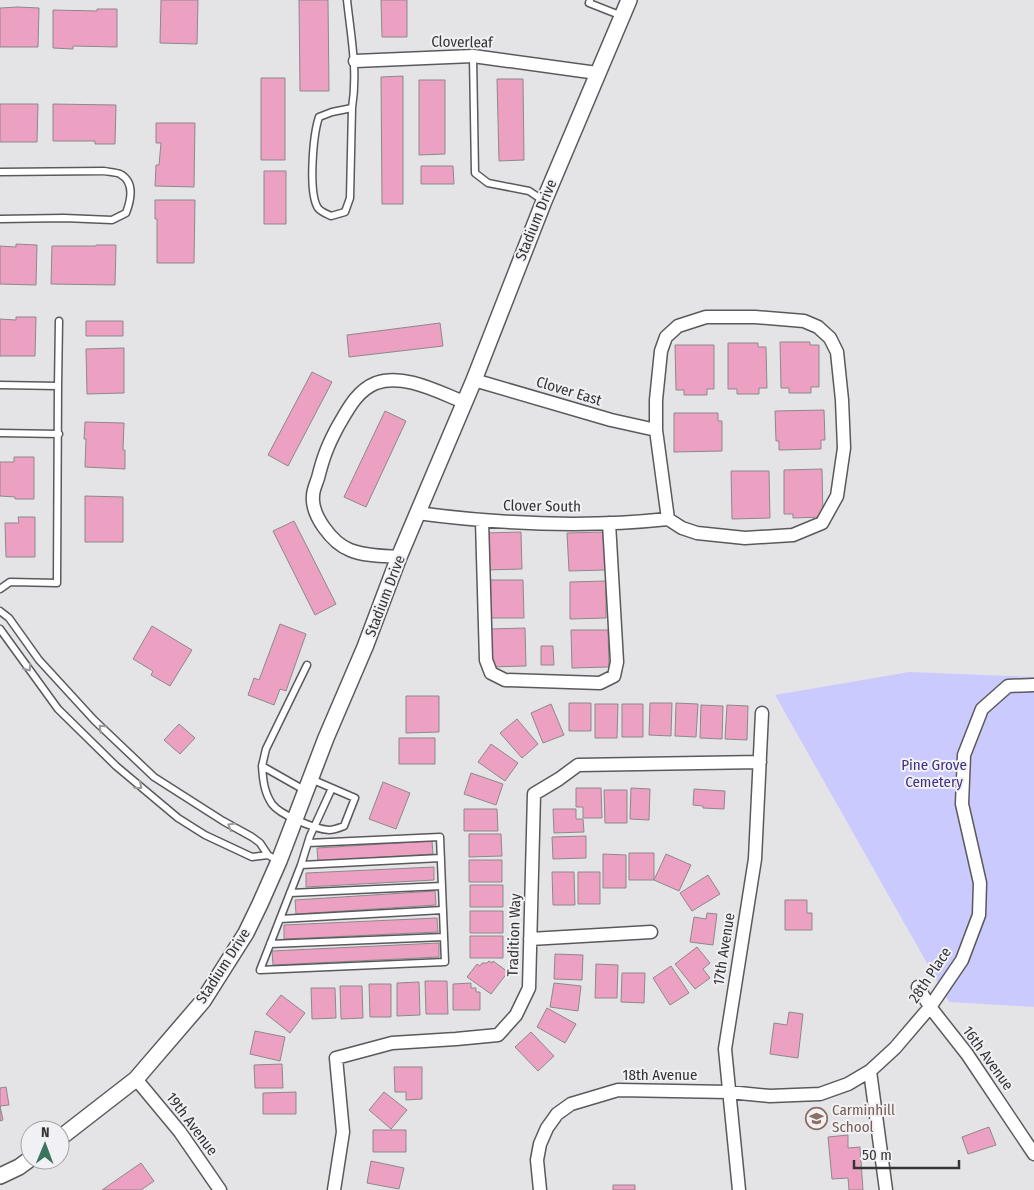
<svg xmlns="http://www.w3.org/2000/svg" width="1034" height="1190" font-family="'Fira Sans Condensed',sans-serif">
	<rect width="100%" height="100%" fill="#e4e4e7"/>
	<path fill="#cbcafe" d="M909,672l125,5v330l-85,-5 -174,-307z"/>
	<path fill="#eca0c2" stroke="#8d898b" d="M161,0h37l-1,44 -37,-1z
		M299,0h29l1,91h-29z
		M381,0h26v37h-25z
		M18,7l21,1 -1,39h-38v-39z
		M97,9h20v38l-44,-1v3l-20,-1v-38l44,1z
		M403,76v128h-21l-1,-127z
		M261,78h24v82h-24z
		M497,79h26l1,81 -25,1z
		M419,80h26v74l-26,1z
		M0,104h38l-1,38h-37z
		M53,104l63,1 -1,39h-20v-3h-42z
		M156,123h39l-1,64 -39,-1 1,-21h3l2,-22h-5z
		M421,166h32l1,18h-33z
		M264,171h22v53h-22z
		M155,200h40l-1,63h-37v-44h-2z
		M16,244l21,1 -1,40 -36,-1v-38l16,1z
		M96,245h20l-1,40 -64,-1 1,-38h44z
		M16,317h20l-1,39h-35v-37l16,1z
		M86,321h37v15h-37z
		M440,323l3,23 -94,11 -2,-22z
		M780,342h30v3h9v42h-8v6h-22v-5h-8z
		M728,343h30v4h8l1,41h-8v6h-22v-5h-9z
		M675,345h39v44h-7v6h-23v-5h-8z
		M124,348v45l-37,1 -1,-45z
		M312,372l20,10 -44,84 -20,-11z
		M824,410l1,30h-4v9l-42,1v-9h-3l-1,-30z
		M385,411l21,10 -40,86 -22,-10z
		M674,413h44v8h4v30l-48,1z
		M85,422l39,1 -1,27h2v19l-40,-2 1,-28h-2z
		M14,457h20v42h-19v-2l-15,-1v-34h14z
		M822,469l1,48 -30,1v-4h-9v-44z
		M731,471h38l1,47 -38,1z
		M85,496l38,1v45h-38z
		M18,517h17v40h-29l-1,-34h14z
		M294,521l42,83 -21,11 -42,-84z
		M521,532l1,37 -36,1 -1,-37z
		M604,532l1,38 -36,1 -2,-38z
		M488,580h35l1,38h-36z
		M606,581v37l-36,1v-37z
		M280,624l26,10 -20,57 -6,-2 -6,16 -26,-10 6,-17 5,2z
		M152,626l40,24 -22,36 -19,-11 2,-4 -20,-12z
		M525,628l1,38 -36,1 -1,-38z
		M571,630h37l1,37 -37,1z
		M541,646h12l1,19h-13z
		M406,696h33v36l-33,1z
		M569,703h22v28h-22z
		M650,703h22l-1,33 -22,-1z
		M676,703l22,1 -2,33 -21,-1z
		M551,704l13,31 -21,8 -12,-30z
		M595,704h23l-1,34h-22z
		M622,704h21v33h-21z
		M701,705l22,1 -1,33 -22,-1z
		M727,705l21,1 -1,34 -22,-1z
		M517,719l21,25 -16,14 -22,-25z
		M179,724l16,14 -15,16 -16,-14z
		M399,738h36v26h-36z
		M491,744l27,19 -13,18 -27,-19z
		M471,773l32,11 -7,21 -32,-11z
		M383,782l27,11 -14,36 -27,-10z
		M576,788h25l1,30h-19v-11h-7z
		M631,788l19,1 -1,31 -19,-1z
		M694,789l31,2 -1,18 -21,-1v-2l-10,-1z
		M604,790h23v33h-22z
		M464,809h33l1,22h-34z
		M553,809h23v10h7l1,13 -30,1z
		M469,834h32l1,22 -33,1z
		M586,836v22l-33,1 -1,-22z
		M432,841l1,13 -115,7 -1,-13z
		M629,853h25v27h-25z
		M603,854l23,1v33h-23z
		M666,854l25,11 -12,26 -25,-11z
		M469,860h33v22h-33z
		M434,867v13l-128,7v-14z
		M552,872h22l1,33h-22z
		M578,872h22v32h-22z
		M708,875l12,19 -28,17 -12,-18z
		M470,885h33v22h-33z
		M435,891l1,14 -140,9 -1,-14z
		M785,900h22v13h5v17h-27z
		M470,911h33v22h-33z
		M707,913l10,1 -4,31 -23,-3 4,-25 12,2z
		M437,918l1,14 -154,7v-14z
		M470,936h33v22h-33z
		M439,943v14l-166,8 -1,-14z
		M697,947l13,16 -7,6 7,9 -15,11 -20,-25z
		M555,954l28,1 -1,25 -28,-1z
		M489,961l3,2 1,-2 15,11 -17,22 -24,-17 10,-13 3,2 2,-3h5z
		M596,964l22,1 -1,33h-22z
		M671,966l18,27 -19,12 -17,-27z
		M622,973h23l-1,30 -23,-1z
		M425,981h22l1,33h-22z
		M419,982l1,33 -23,1v-33z
		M471,983v5h5v4h4v18h-27v-26z
		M554,983l27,3 -3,25 -28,-4z
		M369,984h22v33h-21z
		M340,986h22l1,32 -22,1z
		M311,988h24l1,30 -24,1z
		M281,995l24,18 -15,20 -24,-19z
		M547,1008l29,16 -11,19 -28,-16z
		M789,1012l14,2 -5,44 -28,-4 4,-31 13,2z
		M255,1031l30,6 -5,24 -30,-7z
		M531,1032l23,24 -16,15 -23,-24z
		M282,1064l1,24h-28l-1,-23z
		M394,1067h28v32l-16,1v-8h-11z
		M6,1087l3,18 -9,1 3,14 -3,1v-33z
		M296,1092v22h-33v-21z
		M384,1092l23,18 -16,19 -22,-19z
		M989,1127l7,18 -28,9 -6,-17z
		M373,1130h33v22h-33z
		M848,1135v13l12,-1 3,43h-14l-1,-12 -16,1 -4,-42z
		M371,1161l33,7 -5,21 -32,-6z
		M141,1163l13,18 -13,9h-39z
		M613,1185h22v5h-22z"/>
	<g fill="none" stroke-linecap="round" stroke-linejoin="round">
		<defs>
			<path id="service" d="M347,0c4,37 11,71 5,108
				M590,0l-1,3 33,13
				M473,56l2,117 13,10 41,8 15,10
				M352,108l-2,90 -5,14 -14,4c-4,-2 -10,-4 -13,-8 -10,-15 -5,-73 1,-91l13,-5z
				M0,172l104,-1c4,1 12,1 16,3 15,8 11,26 6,39l-14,7 -48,-2 -64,1
				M0,385l58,1 -1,197 -47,-1 -10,7
				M58,386l1,-65
				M0,433l59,1
				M0,611l9,7 30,42 55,60 60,57 69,44 29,16 8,6 8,12 10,6
				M0,629l58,80 58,57 62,52 27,17 47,22 16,-2
				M262,766c1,14 2,26 10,38 8,11 43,25 57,26 4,0 10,-2 15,-4l11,-28 -44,-19
				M306,791l-44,-25 4,-17 41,-84
				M308,843l132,-6 5,125 -185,8 41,-105 9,-29 22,-48
				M301,865l140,-7
				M290,893l152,-7
				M280,919l163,-9
				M270,944l174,-7"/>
			<path id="minor" d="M355,61l118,-5 124,17
				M706,317h49l49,4 14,6 12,11 7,14 5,48 2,48 -7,48 -15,27 -29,12 -48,3 -48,-5 -15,-5 -14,-9 -12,-89v-30l5,-49 5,-14 12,-11z
				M474,380l137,40 45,10
				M417,513c83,11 167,15 251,6
				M482,521l4,139 5,13 14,7 95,3 14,-7 3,-14 -8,-139
				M399,557c-16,-1 -35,-1 -49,-7 -18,-7 -39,-35 -37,-54 0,-6 3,-12 5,-18 5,-20 9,-31 19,-50 10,-17 19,-37 39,-45 28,-10 62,9 88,19
				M530,939l121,-7
				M918,987l12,20 37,47 67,100
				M870,1071l16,119
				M136,1079l44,53 40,58
				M334,1190l9,-58 -7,-74 56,-15 64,-4 42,-4 18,-20 13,-27 5,-194 25,-15 19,-14 182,-3
				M540,1190l-3,-30 3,-16 7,-16 10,-14 14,-10 47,-14 111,2 41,4 50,-2 28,-10 22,-13 25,-23 35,-41 32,-47 17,-45 1,-32 -18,-79 2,-49 18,-46 26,-23 26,-1
				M739,1190l-14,-141 30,-190 7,-146"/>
			<path id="tertiary" d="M60,1138l76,-59 67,-78 43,-68 14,-29 19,-43 47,-123 39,-91 34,-90 75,-177 70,-179 85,-201
				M0,1176l19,-9 11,-8"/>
		</defs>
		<use href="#service" stroke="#5a5a5d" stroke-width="9"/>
		<use href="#minor" stroke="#5a5a5d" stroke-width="15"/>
		<use href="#tertiary" stroke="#5a5a5d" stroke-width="18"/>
		<use href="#service" stroke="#fff" stroke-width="6"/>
		<use href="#minor" stroke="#fff" stroke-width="12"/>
		<use href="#tertiary" stroke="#fff" stroke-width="15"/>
	</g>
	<defs><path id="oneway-chevron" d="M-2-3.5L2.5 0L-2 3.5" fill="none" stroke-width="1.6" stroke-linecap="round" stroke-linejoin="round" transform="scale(1.25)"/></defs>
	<g stroke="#9a9a9a">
		<use href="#oneway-chevron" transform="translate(28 668) rotate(54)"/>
		<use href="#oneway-chevron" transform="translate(102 728) rotate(-136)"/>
		<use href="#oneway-chevron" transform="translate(139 786) rotate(40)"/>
		<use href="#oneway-chevron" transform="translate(231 826) rotate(-150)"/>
	</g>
	<defs>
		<symbol id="school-ring" viewBox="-11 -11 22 22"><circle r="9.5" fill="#f1f1f5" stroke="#8d6e63" stroke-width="1.5"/><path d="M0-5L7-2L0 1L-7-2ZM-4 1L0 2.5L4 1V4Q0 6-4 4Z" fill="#8d6e63"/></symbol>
	</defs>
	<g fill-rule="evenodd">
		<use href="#school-ring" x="804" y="1106" width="25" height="25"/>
	</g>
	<g text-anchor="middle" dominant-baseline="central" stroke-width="4" stroke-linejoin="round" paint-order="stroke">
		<g font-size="15" fill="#343435" stroke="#f1f1f5">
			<text transform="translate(462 42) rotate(1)">Cloverleaf</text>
			<text transform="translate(536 220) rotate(-68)">Stadium Drive</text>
			<text transform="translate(569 391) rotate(17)">Clover East</text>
			<text transform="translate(542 506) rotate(1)">Clover South</text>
			<text transform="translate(385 596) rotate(-69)">Stadium Drive</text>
			<text transform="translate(514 935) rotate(-88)">Tradition Way</text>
			<text transform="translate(724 949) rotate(-81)">17th Avenue</text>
			<text transform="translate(223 966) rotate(-57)">Stadium Drive</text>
			<text transform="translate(930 975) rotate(-56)">28th Place</text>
			<text transform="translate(988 1058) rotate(54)">16th Avenue</text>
			<text x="660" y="1075">18th Avenue</text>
			<text transform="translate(192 1124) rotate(53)">19th Avenue</text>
		</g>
		<g font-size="15" fill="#3f3282" stroke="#f1f1f5">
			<text x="934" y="765">Pine Grove<tspan x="934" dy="17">Cemetery</tspan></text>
		</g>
		<g font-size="15" fill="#785e54" stroke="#f1f1f5" text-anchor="start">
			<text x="832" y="1110">Carminhill<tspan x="832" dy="17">School</tspan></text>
		</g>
	</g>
	<g transform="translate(45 1145) rotate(1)"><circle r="24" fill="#f1f1f5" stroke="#a5a5a8"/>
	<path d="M0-4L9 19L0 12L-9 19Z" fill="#3a745d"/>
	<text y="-8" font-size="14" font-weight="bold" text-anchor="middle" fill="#343435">N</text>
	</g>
	<path d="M854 1160v8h105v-8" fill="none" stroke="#343435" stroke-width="2.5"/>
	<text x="862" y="1160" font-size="15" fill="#343435" stroke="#f1f1f5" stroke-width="4" paint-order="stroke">50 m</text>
</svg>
